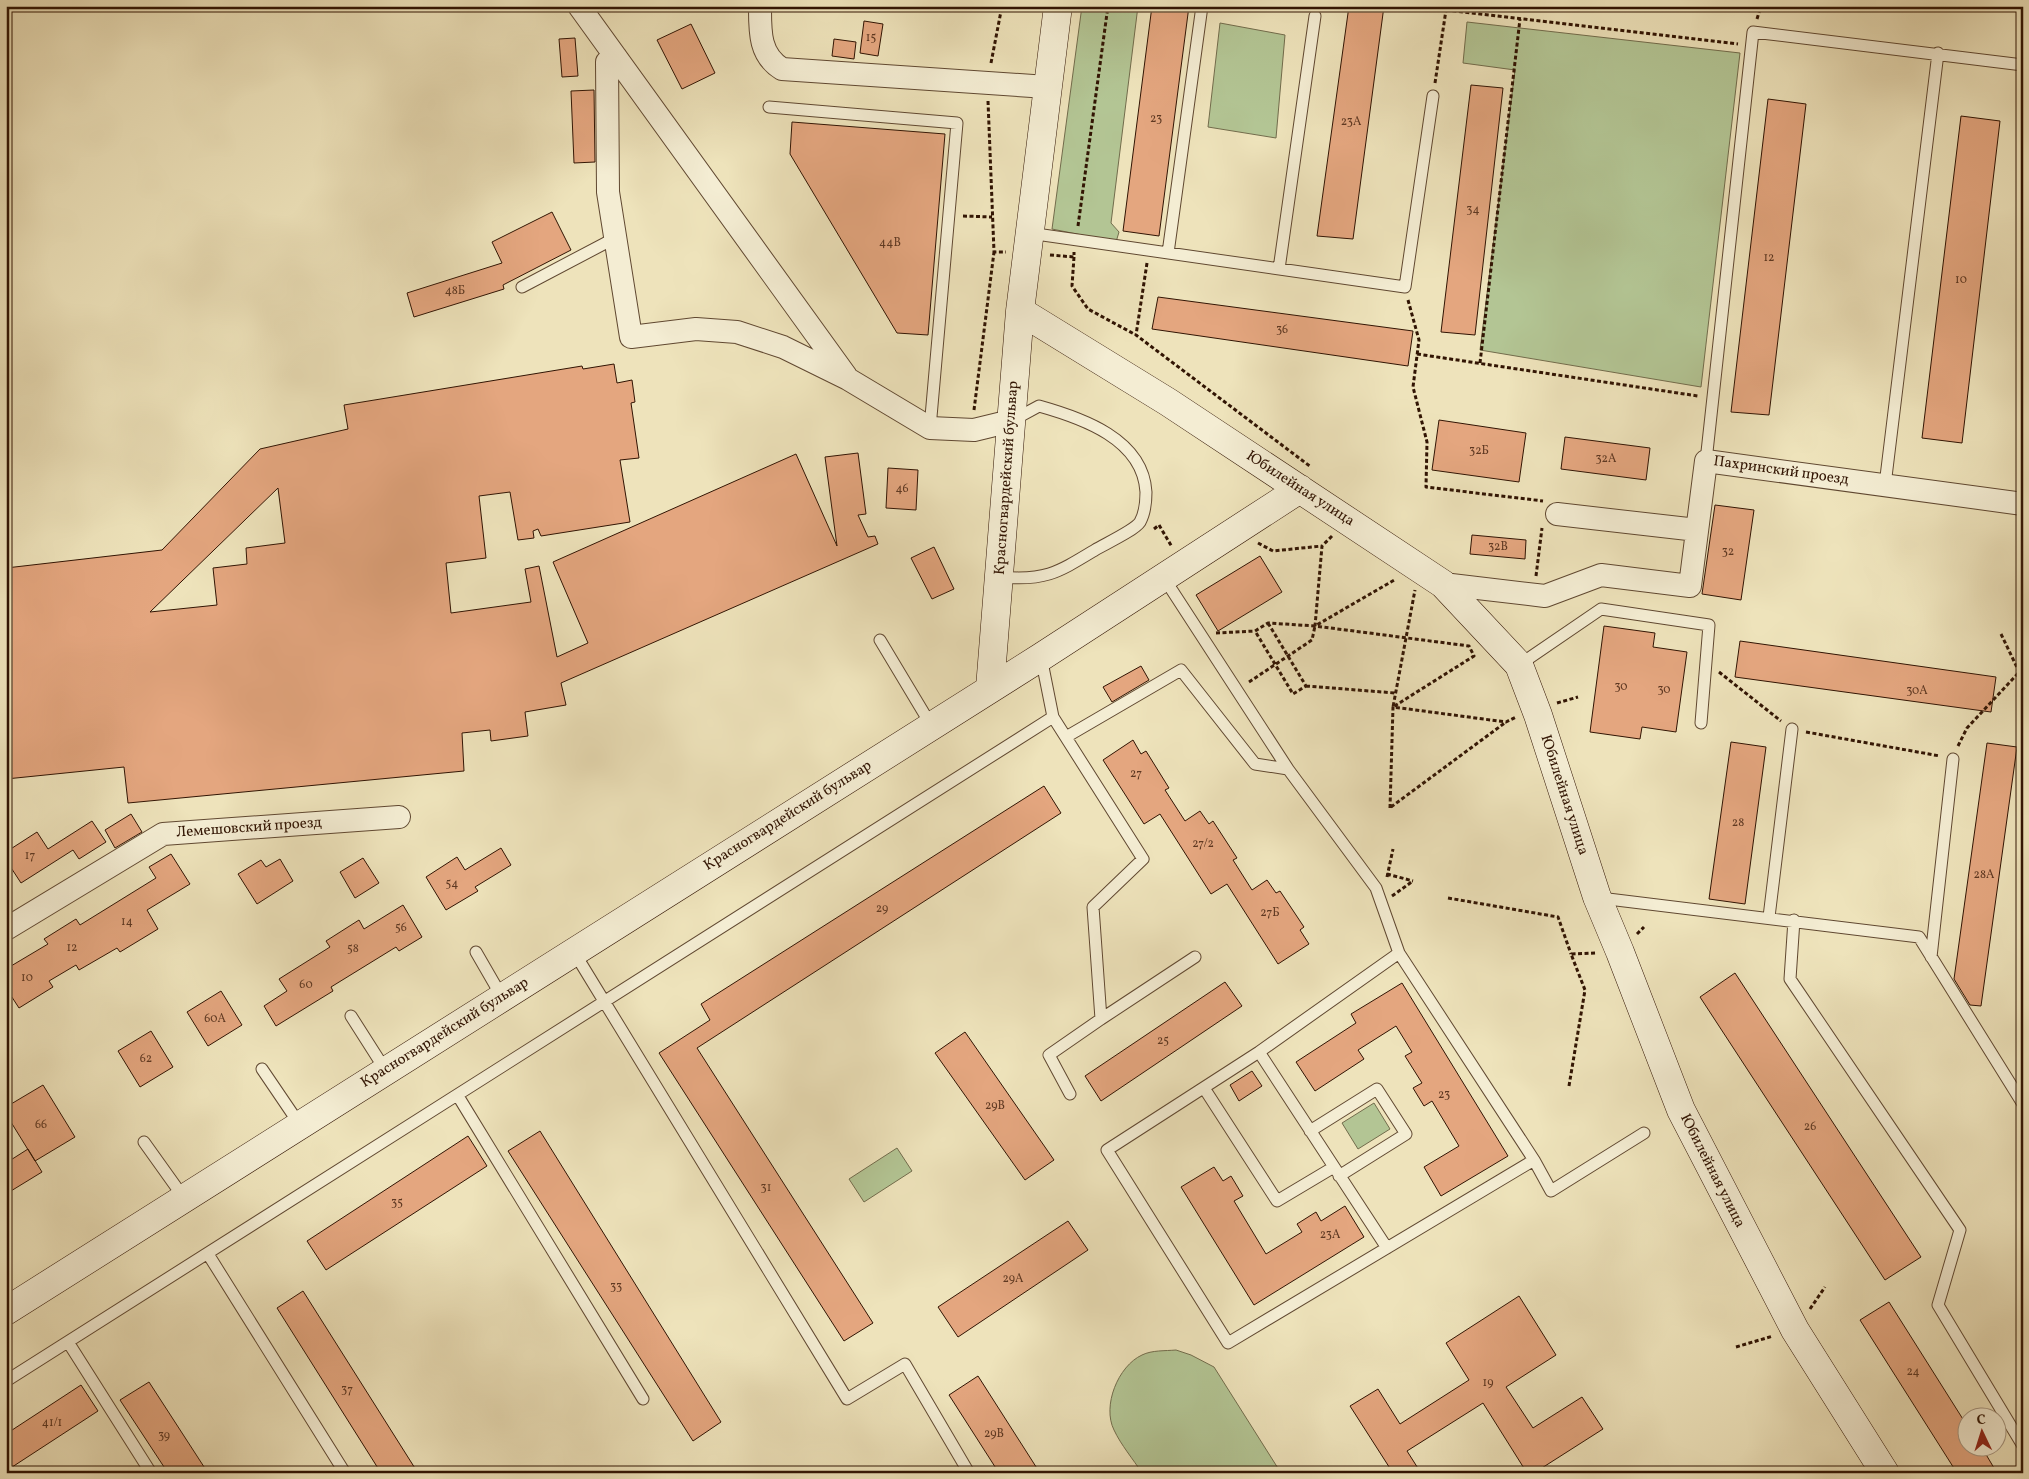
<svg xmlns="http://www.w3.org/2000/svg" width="2029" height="1479" font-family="Vollkorn,serif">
	<rect width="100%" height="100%" fill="#eee3bb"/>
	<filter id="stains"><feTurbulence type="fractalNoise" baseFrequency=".004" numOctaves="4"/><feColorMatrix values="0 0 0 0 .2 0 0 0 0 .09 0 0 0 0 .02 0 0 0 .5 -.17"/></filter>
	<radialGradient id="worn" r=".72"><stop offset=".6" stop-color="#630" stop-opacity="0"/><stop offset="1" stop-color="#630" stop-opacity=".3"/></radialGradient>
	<path fill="#b3c594" stroke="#726c4c" d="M1082,6h56l-27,217 8,9 -3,10 -64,-13z
		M1467,22l273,31 -39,334 -221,-37 35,-280 -52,-7z
		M1220,23l65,12 -9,103 -68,-11z
		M1374,1103l16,26 -32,20 -16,-26z
		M897,1148l15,23 -48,31 -15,-23z
		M1176,1350l15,5 23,12 67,106h-139c-9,-14 -21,-28 -28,-43 -12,-24 4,-64 28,-75 10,-5 23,-4 34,-5z"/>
	<path fill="#e4a67f" stroke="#311403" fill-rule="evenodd" d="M1152,6h37l-30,230 -36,-5z
		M1349,6h35l-31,233 -36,-3z
		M864,21l19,3 -5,32 -18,-3z
		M691,24l24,49 -33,16 -25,-49z
		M575,38l3,38 -16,1 -3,-38z
		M834,39l22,3 -2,17 -22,-3z
		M1471,85l32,3 -28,247 -34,-3z
		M594,90l1,72 -21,1 -3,-72z
		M1768,99l38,5 -37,311 -38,-3z
		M1961,116l39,5 -38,322 -40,-5z
		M792,122l153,12 -17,201 -31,-2 -107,-179z
		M552,212l19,38 -68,35 1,4 -90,28 -7,-24 95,-30 -10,-21z
		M1158,297l255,34 -5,35 -256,-37z
		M614,364l3,19 15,-3 3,22 -4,1 8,55 -19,2 10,62 -89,14 -3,-7 -5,2 1,7 -16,2 -8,-48 -31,4 7,62 -40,5 5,50 80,-11 -6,-33 14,-3 18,91 31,-14 -35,-81 243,-108 41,92 -12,-89 33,-4 8,61 -8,1 10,22 7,-1 3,8 -317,139 5,22 -41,7 3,24 -37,5 -1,-11 -28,3 2,38 -336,32 -4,-36 -118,12v-211l156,-18 98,-101 88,-20 -4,-24 238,-39 1,3zM278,488l7,55 -39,5 1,16 -34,4 4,37 -67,7z
		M1439,420l87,13 -7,49 -87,-12z
		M1565,437l85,11 -4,32 -85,-11z
		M888,468l30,2 -2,40 -30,-2z
		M1715,505l39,5 -13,90 -39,-6z
		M1472,535l54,5 -1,19 -55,-5z
		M934,547l20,42 -22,10 -21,-41z
		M1260,556l22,36 -64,39 -22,-36z
		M1604,626l51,7 -2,14 34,5 -11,80 -34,-5 -2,12 -50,-7z
		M1740,641l256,36 -5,35 -256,-35z
		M1141,666l8,14 -37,22 -9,-15z
		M1133,740l8,14 5,-3 23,37 -4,2 20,31 15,-10 9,13 4,-3 24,37 -4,2 19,30 15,-10 9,13 4,-2 24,36 -4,3 9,14 -31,20 -51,-80 -16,10 -51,-80 -16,10 -41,-64z
		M1731,742l35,5 -21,157 -36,-5z
		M1987,743l30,4 -36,259 -11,-1 -16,-26z
		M1044,786l17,27 -364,235 176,275 -29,18 -185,-288 51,-33 -9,-16z
		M131,814l11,18 -27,16 -10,-18z
		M92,821l14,21 -27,17 -6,-9 -52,33 -15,-23v-8l31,-20 11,17z
		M501,848l10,17 -36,22 3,4 -32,19 -20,-33 31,-20 8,13z
		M171,854l19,30 -43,26 11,19 -38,23 -3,-4 -38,22 -3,-5 -27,16 4,6 -34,21 -13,-20v-19l42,-25 -4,-5 32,-20 4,6 76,-47 -7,-11z
		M363,858l16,25 -24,15 -15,-26z
		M280,859l13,22 -36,23 -19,-30 23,-14 5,7z
		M403,905l19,32 -23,14 -3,-4 -65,40 2,4 -57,35 -12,-20 23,-15 -8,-12 51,-32 -4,-6 33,-21 5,9z
		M1735,973l186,284 -36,23 -185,-283z
		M1225,982l17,24 -141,95 -16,-25z
		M1402,983l106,173 -67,40 -17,-29 35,-21 -27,-45 -8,5 -11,-18 9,-5 -17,-27 7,-4 -16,-26 -38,24 6,9 -49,32 -19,-29 60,-39 -5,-9z
		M221,991l21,34 -34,21 -21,-34z
		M151,1031l22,36 -33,20 -22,-36z
		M965,1032l89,128 -29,20 -90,-127z
		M1252,1071l10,15 -23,15 -9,-16z
		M43,1085l32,52 -40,24 -29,-47v-7z
		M540,1131l181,291 -28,19 -185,-290z
		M468,1136l19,30 -161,104 -19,-29z
		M28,1149l14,23 -36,22v-31z
		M1214,1167l9,14 8,-5 12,20 -9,5 32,53 36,-22 -5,-8 19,-12 5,9 24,-15 19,31 -110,68 -73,-118z
		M1068,1221l20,29 -130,87 -20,-30z
		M303,1291l115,182h-37l-104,-165z
		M1519,1296l37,59 -50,32 27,41 49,-31 21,32 -69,44h-7l-44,-70 -76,48 14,22h-28l-43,-67 28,-17 22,35 69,-44 -23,-37z
		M1889,1302l77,122v22h15l16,27h-40l-97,-153z
		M978,1376l62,97h-41l-50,-78z
		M149,1382l59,91h-40l-48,-73z
		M81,1385l17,26 -92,60v-37z"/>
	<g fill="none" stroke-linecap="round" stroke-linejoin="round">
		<defs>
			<path id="lane" d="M769,107l188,16 -27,305
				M1029,233l376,54 28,-191
				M1168,253l34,-247
				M1279,269l36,-253
				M522,287l93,-49
				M1706,461l47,-429 270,33
				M1885,485l53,-432
				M1000,577c45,4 57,-4 95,-27 10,-6 40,-20 45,-28 5,-9 6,-20 6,-30 -3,-53 -64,-74 -107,-86l-26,14
				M1164,578l124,191
				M880,640l51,85
				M1519,665l82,-56 108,16 -8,98
				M1053,717l90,142 -50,48 8,112 94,-62
				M1066,737l115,-67 74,94 33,5 88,119 23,65
				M1600,898l319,39 104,167
				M1769,917l23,-188
				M1794,920l-4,59 170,251 -22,75 85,141
				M476,952l26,45
				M574,952l273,447 58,-35 64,109
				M1931,957l22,-198
				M351,1016l35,55
				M1259,1052l128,196
				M262,1069l38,56
				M1204,1088l73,113 57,-34
				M1070,1094l-21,-39 52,-36
				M458,1096l185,303
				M1310,1131l67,-42 29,45 -67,42
				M144,1142l40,56
				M1534,1160l-306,183 -121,-193 152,-98 140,-99 135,207 17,31 93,-58
				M208,1254l137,219
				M68,1342l83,131
				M6,1381l1047,-664 -12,-60"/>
			<path id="street" d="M579,6l267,370
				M760,6c0,25 -1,49 22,63l265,18
				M616,57l-9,5 1,130 23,145 65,-8 41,3 46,15 65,32 82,49 44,2 37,-9
				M1557,514l140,16
				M1443,584l102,12 56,-21 89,11 16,-125 317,43
				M6,929l157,-95 236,-17"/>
			<path id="secondary" d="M1020,311l148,91 275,182 76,81 19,50 59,182 23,55 61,158 114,220 90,143
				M990,688l30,-377 38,-305
				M6,1311l1035,-654 259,-168"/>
		</defs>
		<use href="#lane" stroke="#604831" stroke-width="13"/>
		<use href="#street" stroke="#604831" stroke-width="24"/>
		<use href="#secondary" stroke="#311403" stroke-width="29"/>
		<path stroke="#311403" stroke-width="3" stroke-dasharray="4 2.5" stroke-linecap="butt" d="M1446,10l292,34
			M1757,19l4,-13
			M991,63l11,-57
			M1435,83l11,-73 -4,-4
			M988,101l6,151h12
			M963,216l29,1
			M1078,226l30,-220
			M1050,255l24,2v-5
			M1074,257l-2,29 16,23 48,26
			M1147,263l-11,72 175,132
			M1408,300l11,40 -6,47 14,55 -1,45 117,14
			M1417,354l281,42
			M1480,363l40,-344
			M974,410l20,-158
			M1154,529l5,-4 13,22
			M1332,536l-10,10 -7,80 154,20 5,10 -81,51 22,-117
			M1258,543l15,8 49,-5
			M1536,576l6,-48
			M1268,623l38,63 -13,8 -38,-63 13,-8 47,3 81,-47
			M1216,633l39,-2
			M2001,634l22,46
			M1719,672l62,49
			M1249,682l63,-42 3,-14
			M1306,686l89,7
			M1557,703l21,-6
			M1806,732l134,24
			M1958,746l9,-18 56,-60
			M1391,807l115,-85
			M1390,808l3,-101 113,15 10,-5
			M1387,874l26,7
			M1387,877l6,-28
			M1392,896l21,-15
			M1448,898l110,19 13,37
			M1637,934l7,-7
			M1569,1086l16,-96 -14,-36 26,-1
			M1810,1309l15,-22
			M1736,1347l37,-11"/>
		<use href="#lane" stroke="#f4edd3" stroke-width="11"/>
		<use href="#street" stroke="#f4edd3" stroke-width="22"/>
		<use href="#secondary" stroke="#f4edd3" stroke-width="28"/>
	</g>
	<g text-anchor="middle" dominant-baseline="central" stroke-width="4" stroke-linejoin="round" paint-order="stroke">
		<g font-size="12" fill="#5e3822">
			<text x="871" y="38">15</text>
			<text x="1156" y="119">23</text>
			<text x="1351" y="122">23А</text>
			<text x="1473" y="210">34</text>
			<text x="890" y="243">44В</text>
			<text x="1769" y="258">12</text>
			<text x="1961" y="280">10</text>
			<text x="455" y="291">48Б</text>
			<text x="1282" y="330">36</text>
			<text x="1479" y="451">32Б</text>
			<text x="1606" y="459">32А</text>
			<text x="902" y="489">46</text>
			<text x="1498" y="547">32В</text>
			<text x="1728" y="552">32</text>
			<text x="1621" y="687">30</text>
			<text x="1664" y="690">30</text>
			<text x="1917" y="691">30А</text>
			<text x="1136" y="774">27</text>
			<text x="1738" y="823">28</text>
			<text x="1203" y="844">27/2</text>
			<text x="30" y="856">17</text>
			<text x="1984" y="875">28А</text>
			<text x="452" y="884">54</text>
			<text x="882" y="909">29</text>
			<text x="1270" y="913">27Б</text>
			<text x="127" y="922">14</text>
			<text x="401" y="928">56</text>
			<text x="72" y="948">12</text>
			<text x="353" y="949">58</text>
			<text x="27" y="978">10</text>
			<text x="306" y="985">60</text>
			<text x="215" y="1019">60А</text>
			<text x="1163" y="1041">25</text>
			<text x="146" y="1059">62</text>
			<text x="1444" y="1095">23</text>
			<text x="995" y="1106">29В</text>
			<text x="41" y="1125">66</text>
			<text x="1810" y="1127">26</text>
			<text x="766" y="1188">31</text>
			<text x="397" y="1203">35</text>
			<text x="1330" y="1235">23А</text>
			<text x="1013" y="1279">29А</text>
			<text x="616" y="1287">33</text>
			<text x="1913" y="1372">24</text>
			<text x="1488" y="1383">19</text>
			<text x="347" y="1390">37</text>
			<text x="52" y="1423">41/1</text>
			<text x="994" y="1434">29В</text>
			<text x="164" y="1436">39</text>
		</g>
		<g font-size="15" fill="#311403" stroke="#f4edd3">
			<text transform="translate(1781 471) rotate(8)">Пахринский проезд</text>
			<text transform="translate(1007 478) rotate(-86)">Красногвардейский бульвар</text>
			<text transform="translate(1300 489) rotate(33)">Юбилейная улица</text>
			<text transform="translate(1564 795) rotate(72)">Юбилейная улица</text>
			<text transform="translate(788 816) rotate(-32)">Красногвардейский бульвар</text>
			<text transform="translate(249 828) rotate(-4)">Лемешовский проезд</text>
			<text transform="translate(445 1033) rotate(-32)">Красногвардейский бульвар</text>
			<text transform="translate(1712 1171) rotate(63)">Юбилейная улица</text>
		</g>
	</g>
	<rect width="2029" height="1479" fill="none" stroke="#eee3bb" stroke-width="25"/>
	<rect x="8" y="8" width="2014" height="1464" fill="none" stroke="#311403" stroke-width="2.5"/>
	<rect x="12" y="12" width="2004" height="1454" fill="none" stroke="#311403"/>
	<g transform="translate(1982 1432) rotate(356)"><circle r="24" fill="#f4edd3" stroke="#a69680"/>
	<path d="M0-4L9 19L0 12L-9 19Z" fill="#8f2418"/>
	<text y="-8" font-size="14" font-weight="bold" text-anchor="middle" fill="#311403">С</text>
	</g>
	<rect width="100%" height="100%" filter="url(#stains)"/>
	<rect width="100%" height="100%" fill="url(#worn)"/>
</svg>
